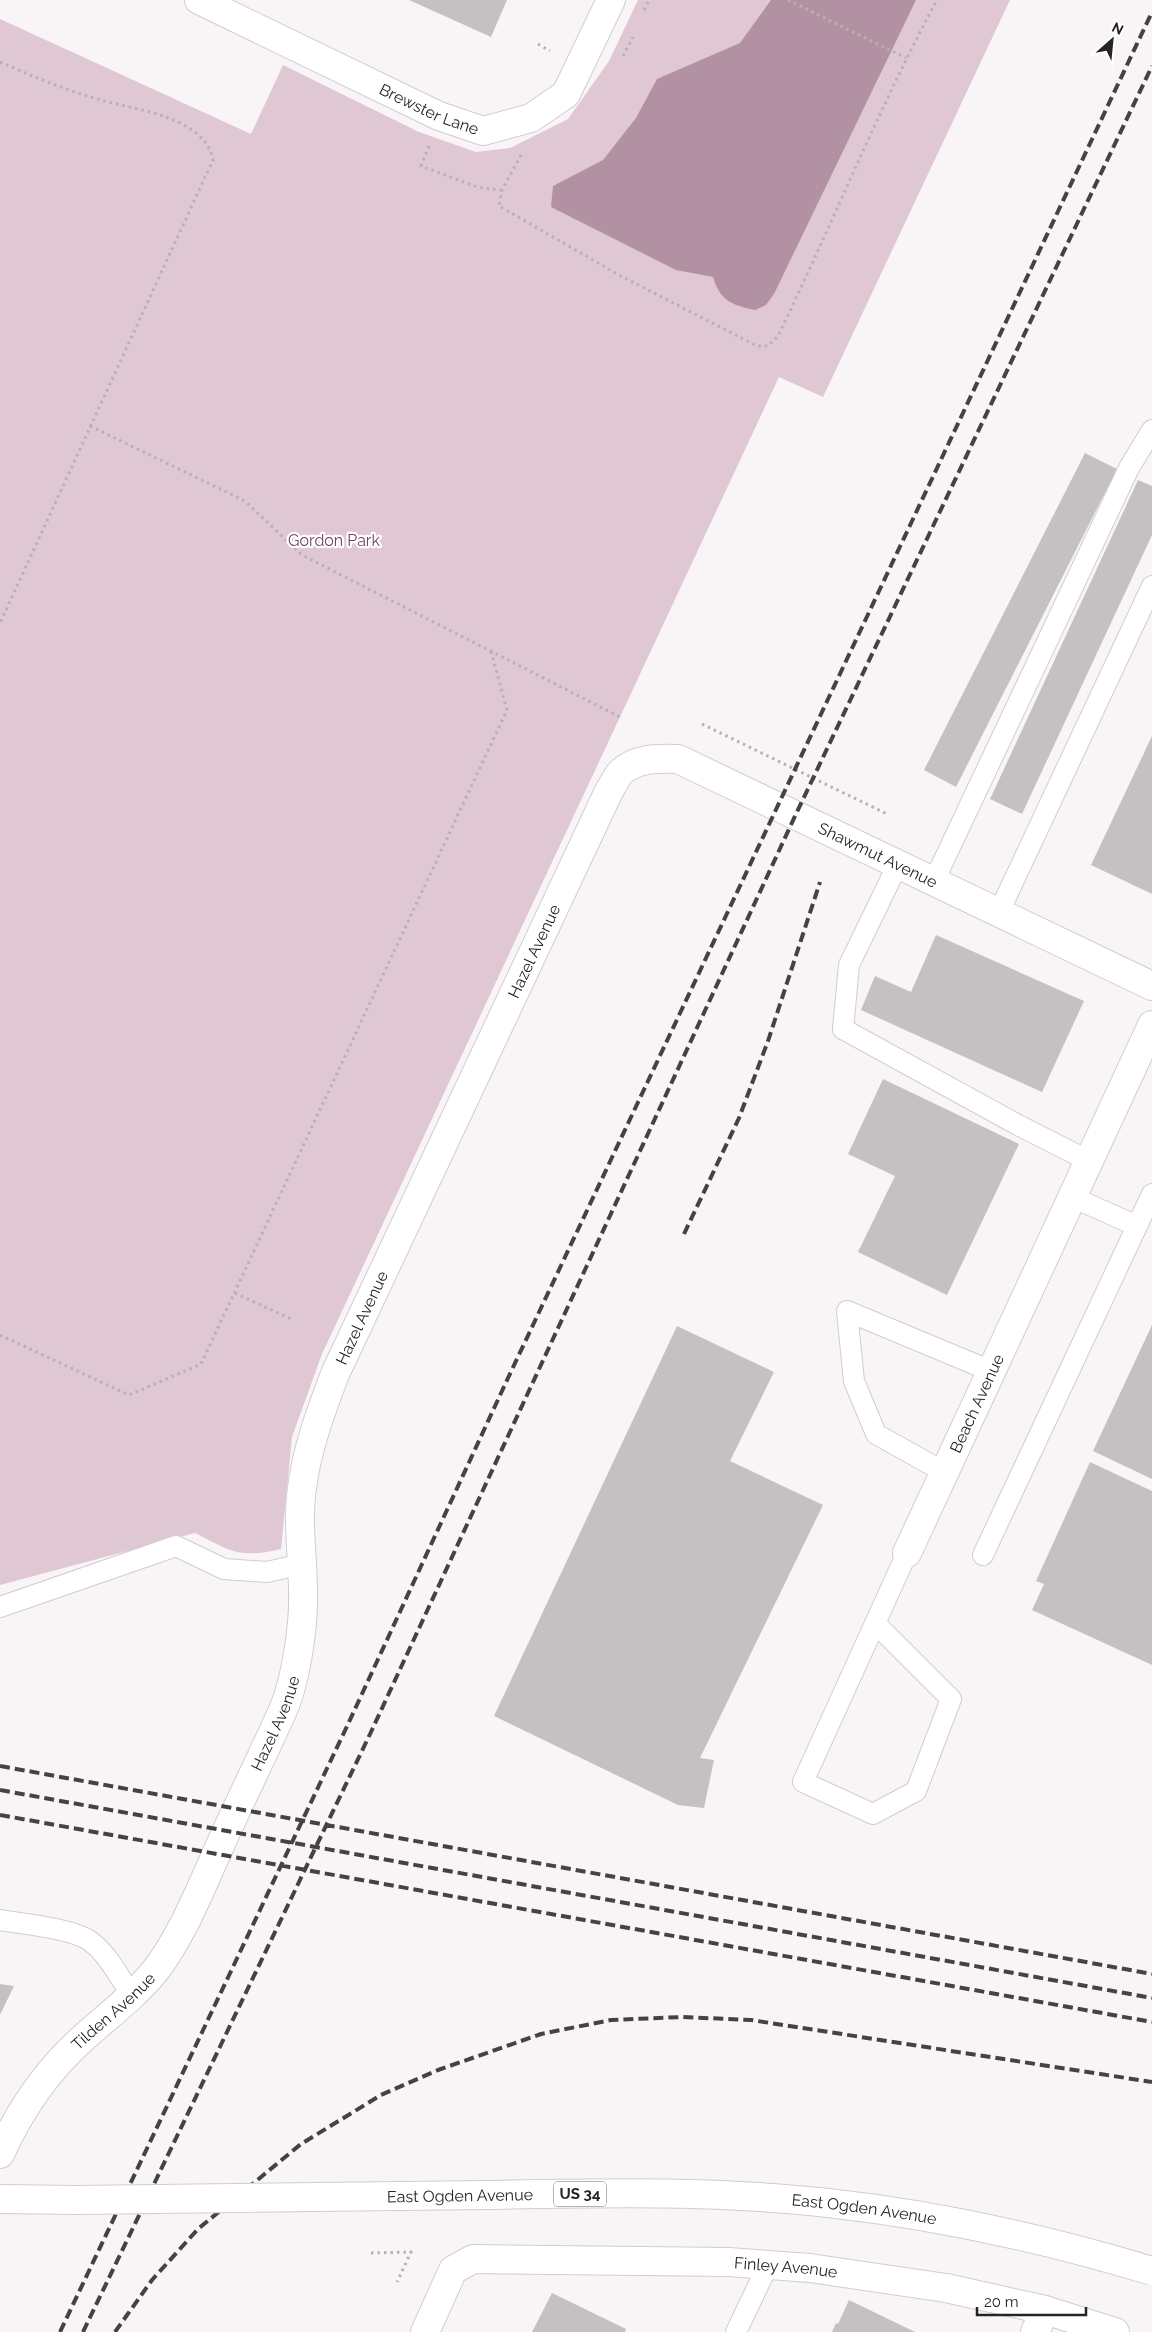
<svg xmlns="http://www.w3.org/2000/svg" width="1152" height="2332" font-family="Raleway,sans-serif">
	<rect width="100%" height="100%" fill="#f9f5f7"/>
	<path fill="#e0c7d4" d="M638,0h372l-187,397 -44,-20 -457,977 -30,83 -11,112c-41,10 -51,2 -86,-16l-195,52v-1566l251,115 32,-69 136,67 57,20 34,-4 58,-29 41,-58z"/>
	<path fill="#b291a2" d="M771,0h145l-142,294 -8,11 -11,5c-23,-5 -35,-9 -42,-33l-37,-7 -125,-63 2,-21 50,-26 33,-42 21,-39 83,-36z"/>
	<path fill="#c5c1c3" d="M409,0h98l-16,37z
		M1085,453l32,16 -161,318 -32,-17z
		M1138,480l14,6v49l-130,279 -32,-15z
		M1152,736v158l-61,-29z
		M936,935l148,66 -42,91 -181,-82 14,-34 36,16z
		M883,1079l136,65 -72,151 -89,-43 37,-76 -47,-22z
		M1152,1325v154l-59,-28z
		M677,1326l97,46 -44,89 93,44 -123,253 14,2 -10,48 -26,-3 -184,-89z
		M1090,1462l62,29v174l-120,-55 12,-26 -8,-3z
		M0,1984l14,2 -14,29z
		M552,2293l74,36 -1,3h-93z
		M849,2300l66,32h-83l4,-9 2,1z"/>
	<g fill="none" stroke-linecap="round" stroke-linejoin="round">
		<defs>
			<path id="lane" d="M898,864l-49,101 -6,64 175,96 71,36
				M934,881l195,-413 23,-38
				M999,912l153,-326
				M1072,1197l65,29
				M944,1472l-68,-38 -22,-53 -7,-70 144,60
				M983,1555l169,-361
				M0,1607l176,-61 48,23 43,3 35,-8
				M875,1623l76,76 -35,92 -43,23 -70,-32 104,-229
				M0,1920c22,4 72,8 90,21 17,12 30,37 42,55
				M736,2332l32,-67"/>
			<g id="street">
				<path id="s1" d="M199,0l240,116 44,15 48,-13 35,-24 45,-94"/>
				<path id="s2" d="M907,1553l245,-528"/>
				<path id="s3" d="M0,2154c19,-42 47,-83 81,-114 25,-23 53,-43 74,-69 27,-35 45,-81 63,-121 21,-47 44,-93 65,-140 13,-30 21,-84 20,-117 0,-35 -6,-70 -1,-105 5,-40 19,-77 33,-114l274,-583c4,-6 7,-13 11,-18 15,-15 39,-15 58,-14l474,227"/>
				<path id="s4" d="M425,2332l28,-62 20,-11 256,3 81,6 136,20 99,22 70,22"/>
				<path d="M1035,2332l10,-22"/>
			</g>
		</defs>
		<use href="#lane" stroke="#d1cdcf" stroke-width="22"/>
		<use href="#street" stroke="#d1cdcf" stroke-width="30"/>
		<path stroke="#b5b2b3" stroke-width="3" stroke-dasharray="2.5 4" stroke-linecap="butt" d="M788,0l118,58
			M644,10l5,-10
			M538,44l12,7
			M623,56l10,-19
			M0,62c32,14 63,27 97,37 30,9 65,12 92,29 12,7 21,18 24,32l-213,463
			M429,146l-8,20 56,21 25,3
			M521,155l-19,35 -3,16 120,69 138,71h11l10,-10c54,-111 100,-227 159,-336
			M90,426l155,75 57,54 320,163
			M702,724l185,90
			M235,1293l58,27
			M0,1335l129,60 72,-31 306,-654 -16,-59
			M371,2253l40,-1 -14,30"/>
		<use href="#lane" stroke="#fff" stroke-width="20"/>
		<use href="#street" stroke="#fff" stroke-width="28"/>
		<path stroke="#444344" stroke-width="4" stroke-dasharray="10 5" stroke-linecap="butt" d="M684,1234l55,-116 29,-77 52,-159
			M0,1766l1152,208
			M0,1790l1152,208
			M0,1815l1152,207
			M60,2332l289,-610 159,-344 644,-1366
			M83,2332l288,-600 425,-918 356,-748
			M115,2332l37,-52 46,-51 103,-85 80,-49 57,-25 103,-36 70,-14 71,-3 69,3 401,62"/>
		<defs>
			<g id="primary-bridge">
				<path id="s5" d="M0,2199l77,1c136,-1 272,-3 408,-5 114,-2 229,-5 343,8 110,12 218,36 324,68"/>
			</g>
		</defs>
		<use href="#primary-bridge" stroke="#d1cdcf" stroke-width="30" stroke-linecap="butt"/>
		<use href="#primary-bridge" stroke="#fff" stroke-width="28"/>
	</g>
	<g text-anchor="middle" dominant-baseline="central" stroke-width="4.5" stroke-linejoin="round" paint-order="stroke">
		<rect fill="#fff" stroke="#666" stroke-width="1" x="554" y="2181.5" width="52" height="25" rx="4"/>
		<g font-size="15" font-weight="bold" fill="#252425">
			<text x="580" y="2194">US 34</text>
		</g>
		<g font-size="16" fill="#252425" stroke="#fff">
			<text stroke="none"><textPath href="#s1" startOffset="255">Brewster Lane</textPath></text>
			<text stroke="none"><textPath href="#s3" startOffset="1825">Shawmut Avenue</textPath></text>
			<text stroke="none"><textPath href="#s3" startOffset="1344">Hazel Avenue</textPath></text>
			<text stroke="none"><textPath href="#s3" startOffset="939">Hazel Avenue</textPath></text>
			<text stroke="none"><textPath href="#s2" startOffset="165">Beach Avenue</textPath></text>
			<text stroke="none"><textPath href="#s3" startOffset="518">Hazel Avenue</textPath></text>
			<text stroke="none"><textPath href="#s3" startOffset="184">Tilden Avenue</textPath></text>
			<text stroke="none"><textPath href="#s5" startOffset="460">East Ogden Avenue</textPath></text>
			<text stroke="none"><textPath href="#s5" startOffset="865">East Ogden Avenue</textPath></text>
			<text stroke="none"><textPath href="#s4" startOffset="404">Finley Avenue</textPath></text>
		</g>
		<g font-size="16" fill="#73445e" stroke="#fff">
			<text x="334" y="540">Gordon Park</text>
		</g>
	</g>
	<g transform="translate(1112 40) rotate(27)" stroke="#ffffff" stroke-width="4" paint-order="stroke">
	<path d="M0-4L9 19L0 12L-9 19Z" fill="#252425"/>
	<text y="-8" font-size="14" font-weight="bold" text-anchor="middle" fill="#252425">N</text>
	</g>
	<path d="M977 2307v8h109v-8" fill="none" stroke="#252425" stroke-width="2.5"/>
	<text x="984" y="2307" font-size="15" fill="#252425" stroke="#ffffff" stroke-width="4" paint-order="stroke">20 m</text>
</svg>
